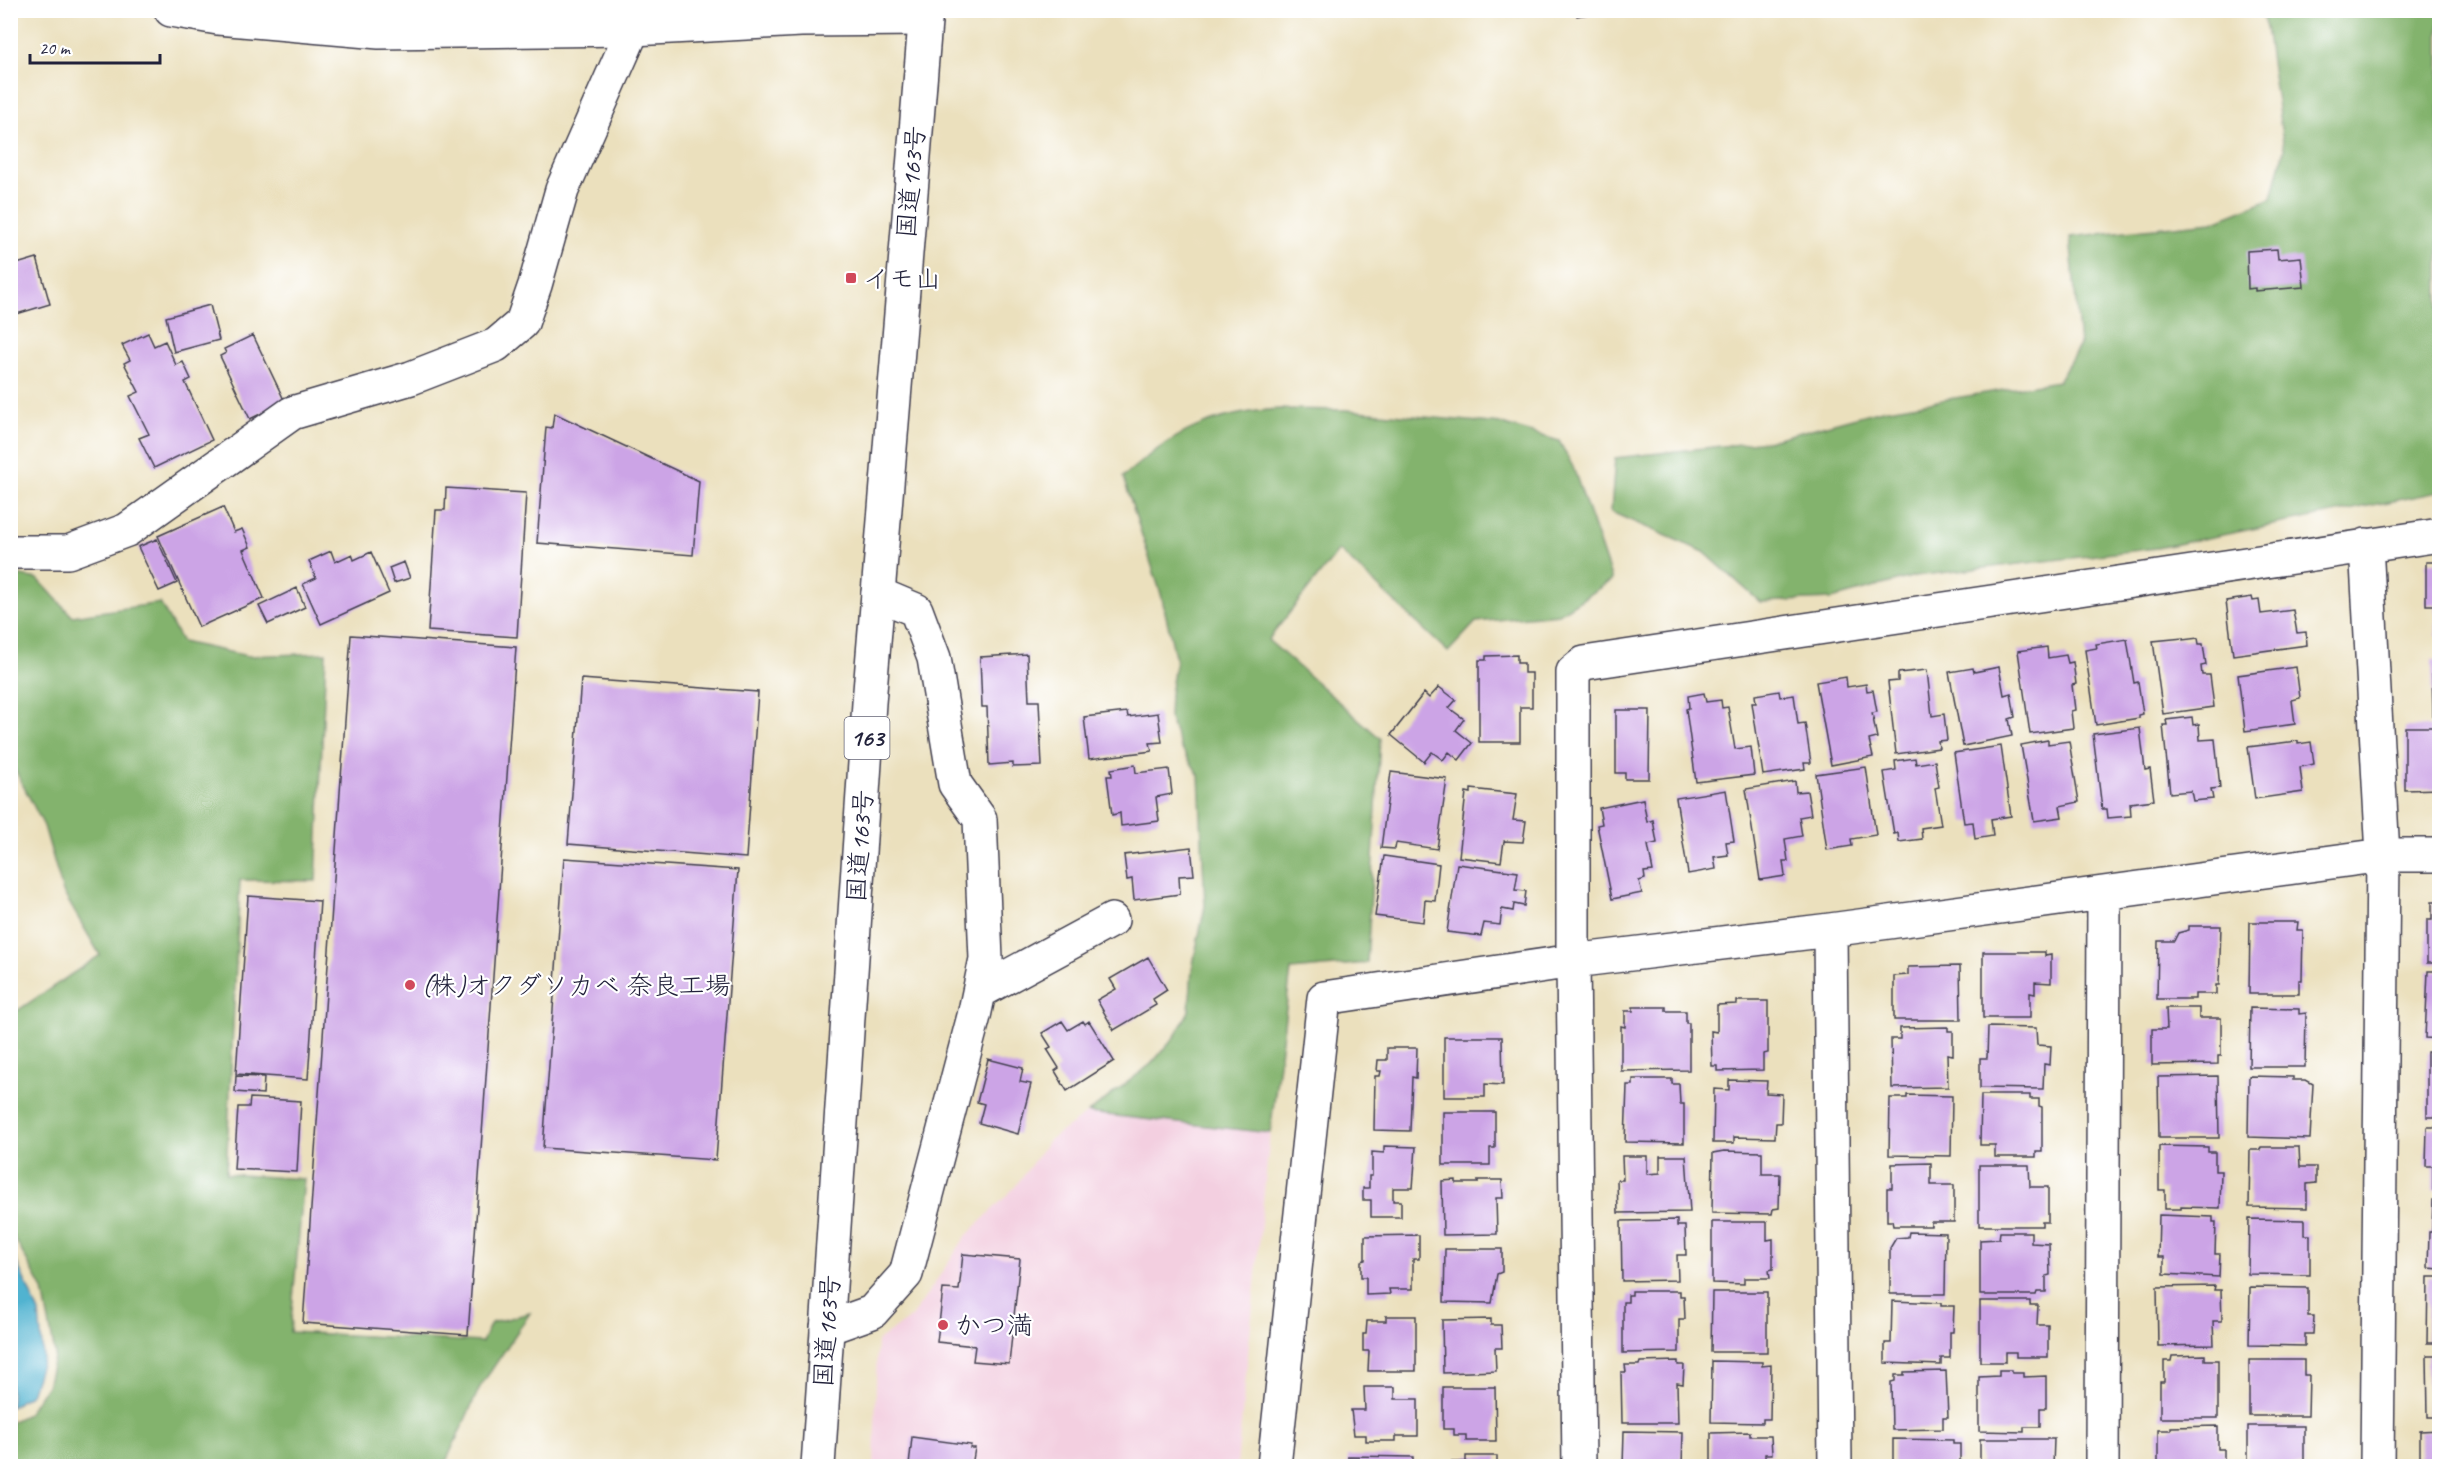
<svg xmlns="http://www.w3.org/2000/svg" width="2450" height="1477" font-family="Caveat,'Klee One',sans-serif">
	<rect width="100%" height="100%" fill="#fff"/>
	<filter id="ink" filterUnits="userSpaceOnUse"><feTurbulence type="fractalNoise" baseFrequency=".0167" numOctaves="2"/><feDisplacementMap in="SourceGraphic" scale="12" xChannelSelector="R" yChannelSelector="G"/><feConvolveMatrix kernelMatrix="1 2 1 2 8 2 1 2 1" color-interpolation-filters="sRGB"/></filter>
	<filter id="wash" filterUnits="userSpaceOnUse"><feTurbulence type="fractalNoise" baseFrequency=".008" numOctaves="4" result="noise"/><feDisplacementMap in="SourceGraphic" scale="24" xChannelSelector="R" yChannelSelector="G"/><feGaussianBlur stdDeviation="1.35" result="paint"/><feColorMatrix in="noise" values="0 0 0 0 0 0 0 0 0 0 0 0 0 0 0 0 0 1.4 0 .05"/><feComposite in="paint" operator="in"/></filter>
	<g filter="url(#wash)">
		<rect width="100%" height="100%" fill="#ebe0bd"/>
		<path fill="#f3cfe0" d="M1088,1113l182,20 -33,333h-363l3,-125 35,-24 54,-81 48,-48 35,-48z"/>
		<path fill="#83b36d" stroke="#526a54" stroke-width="1.5" d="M2261,11h178v481l-282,56 -242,28 -83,23 -72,3 -56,-50 -93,-40 4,-54 152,-17 115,-31 176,-29 22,-36 -10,-108 142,-15 60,-24 12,-49 -18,-121z
			M1280,409l67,1 155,14 57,17 14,26 39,113 -53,34 -83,8 -28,30 -109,-102 -71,90 112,98 -13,225 -76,7 -21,163 -182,-20 63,-49 23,-26 15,-27 3,-42 13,-63 -6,-131 -18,-27 -12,-31 1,-23 6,-34 -15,-66 -38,-117c50,-45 89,-64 157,-68z
			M10,574l28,5 34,37 88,-13 22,39 66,14 78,-3 -10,228 -76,-1 -14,294 78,5 -14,153 192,10 9,-19 39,-10 -50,74 -36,79h-433v-44l16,-8 20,-28 8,-32 -12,-64 -32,-58v-217l89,-60 -37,-63 -19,-66 -33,-64z"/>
		<path fill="#51b3d0" stroke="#3a6a86" stroke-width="1.5" d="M10,1247l29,66 4,45 -12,36 -20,13z"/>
		<g id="blocks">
			<path fill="#cca4e6" d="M1575,10h25l1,2 -24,4z
				M2277,249l1,10 23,-2 3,30 -49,4v-3l-7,1 -1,-38z
				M37,258l13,46 -40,12v-50z
				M210,305l9,35 -45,12 -8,-35z
				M148,333l6,13 11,-5 11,24 7,-3 8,17 -6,3 27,58 -58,28 -15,-30 10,-4 -19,-38 9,-4 -15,-29 6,-3 -8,-15z
				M253,335l32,67 -35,17 -30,-63 6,-3 -2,-4z
				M10,366h5l-2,64h-3z
				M554,413l145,68 -6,74 -156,-12 9,-116 6,1z
				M446,488l80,5 -9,144 -89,-6 8,-121h9z
				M223,507l11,25 8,-3 8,18 -7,3 21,48 -65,29 -41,-91z
				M157,539l20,44 -18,8 -21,-44z
				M331,551l4,11 17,-8 2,6 17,-8 18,41 -68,31 -18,-40 13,-6 -7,-17z
				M404,562l6,16 -16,5 -5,-15z
				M2426,562h14v73h-4v-30h-10z
				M297,588l8,19 -37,17 -9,-18z
				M2252,597l1,4 6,-1 2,14 32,-4 4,23 9,-1 1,13 -74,10 -7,-54z
				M351,635l165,12 -48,688 -165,-12z
				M2183,638v2l15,-2 1,6h4l3,21 -5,1 1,9h8l4,32 -51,7 -10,-73z
				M2127,639l7,44 4,-1 5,32 -4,1v3l-43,7 -11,-75 12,-2 -1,-4z
				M2047,647l1,11 18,-3 2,8 5,-1 3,22 -4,1 3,25 -4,1 2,17 -43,6 -12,-83z
				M1027,654l2,47h10l3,65 -29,1v-4l-24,2 -2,-58h-5l-2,-50z
				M1517,655v8h7v10h8v34h-12v35h-41v-82h7v-4z
				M2432,660h8v61h-7z
				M1999,667l5,28 7,-2 4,24 -6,2 3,17 -49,10 -14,-74 24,-4 1,4z
				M2296,667l4,31 -8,2 3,24 -50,7 -7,-56z
				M1927,670l5,46 12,-2 3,26 -9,1 1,7 -43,6 -8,-72 10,-1v-8z
				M1846,677l1,10 19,-3 1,7 6,-1 4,22 -5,1 5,25 -8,2 4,17 -42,8 -15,-83z
				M581,679l177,13 -12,166 -178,-14z
				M1439,687l17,13 -7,8 15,11 -8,11 16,13 -13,17 -10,-8 -6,8 -11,-8 -8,10 -33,-27 33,-42 5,5z
				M1779,691l1,6 14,-2 4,29 7,-1 6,40h-7l1,6 -42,6 -11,-72h4l-1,-8z
				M1704,693l2,9 15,-2 1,8 6,-1 7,42 16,-2 3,28 -58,7 -10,-73 3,-1 -1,-12z
				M1616,710h34l-1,69h-24v-6h-9z
				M1127,712l1,5 30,-4 4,29 -12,1 2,8 -63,8 -5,-42z
				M2192,717l1,8 6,-1 1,16 15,-1 5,49 -9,1 2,10 -20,2 -2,-10 -21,2 -7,-68h4l-1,-5z
				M2405,727h35v62l-35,1z
				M2140,728l5,42 5,-1 4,31 -24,3 1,13 -23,2 -1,-9h-5l-9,-75z
				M2048,740v4l21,-3 10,61 -19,4 2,11 -28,4 -13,-76z
				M2298,741v3l13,-2 3,22 -14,3 3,25 -48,7 -7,-52z
				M2001,746l10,70 -20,3 2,17 -18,3 -2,-17 -9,1 -10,-70z
				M1915,758l1,6 19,-3 4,26 -4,1 6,37 -20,3 1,11 -23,3 -1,-9 -4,1 -10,-62 12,-2 -1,-9z
				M1135,765l1,8 33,-4 3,25 -16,3 3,24 -38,5 -1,-13 -8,2 -5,-39h5l-1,-7z
				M1866,767l10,68 -25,4 1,7 -25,4 -11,-76z
				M1391,772l56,7 -10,70 -41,-6 -1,6 -14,-1z
				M1795,781l1,11 11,-1 4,24 -12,2 3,19 -17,3 3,22h-5l2,15 -25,4 -14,-91z
				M1471,789l46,5 -4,26 13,1 -3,21 -19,-1 -3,21 -42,-5 7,-65 5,1z
				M1726,790l8,51 -8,1 2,13 -14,2 2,12 -28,5 -12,-76z
				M1643,799l4,23 6,-2 4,23 -9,2 5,26 -9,1 1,7 -6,2 3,12 -30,6 -15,-74 5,-1 -3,-16z
				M1191,847l3,28 -15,1 1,18 -46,6 -2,-21 -5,1 -3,-25z
				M1384,856l55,8 -4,37 -10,-1 -2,22 -48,-6z
				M564,858l174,12 -22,290 -173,-12z
				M1457,864l61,8 -3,18 11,1 -2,15 -10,-2 -1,7 -11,-2 -2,16 -16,-2 -3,13 -34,-4z
				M248,896l72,5 -12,178 -72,-5z
				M2432,902h8v61h-13v-43h5z
				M2250,922h48l-1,8h6l-1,50h-3v14h-50z
				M2189,926h32l-2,59h-3v9h-21v5h-38l1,-58h16l4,-8 11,-3z
				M1983,952h62v4l6,-1v28l-16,-1v12l-5,-1v25h-47z
				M1148,957l19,33 -14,9 3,6 -42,25 -17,-30 19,-11 -6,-10z
				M1960,966l1,54h-67v-44l14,-1v-8z
				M2428,971h12v68l-15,-1z
				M1737,1001h31v52l-5,1v16l-46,1v-5h-5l-1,-35 6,1v-27l20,-1z
				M1633,1007h33v4h20v12h3v47l-68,1v-45l4,1v-16h8z
				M2166,1008h33v10h22v38h-3v8l-66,1v-36h15z
				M2250,1008l49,1v5l7,-1 -1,54h-56z
				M1062,1021l6,9 15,-9 2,3 4,-3 25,40 -47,30 -12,-20 4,-3 -12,-19 4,-2 -9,-14z
				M1948,1027v4h5v24l-6,-1 1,33 -56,1 -1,-49h9v-11z
				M1988,1027l48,1 1,17 14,1 -1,19 -6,-1 -1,25 -63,-1v-30h7z
				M1444,1037h58l1,48 -18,-1v13h-41z
				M1387,1048h30l-1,30 -4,-1 -2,54 -36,-1 1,-54h5l1,-5h-4l1,-11h9z
				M2427,1052h13v65h-13z
				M988,1059l35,9 -3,14 11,2 -13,50 -39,-11 5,-19 -7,-2z
				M236,1076l28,1 -1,17 -28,-2z
				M2218,1076l1,62h-60l-1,-61z
				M2249,1076l44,1v3h13l7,4 -3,55 -62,-2z
				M1633,1079h39v5h7l1,20h4v39l-59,-1 2,-57h6z
				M1729,1080l38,1 -1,12 16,1 -1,29h-5l-1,15 -41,-1v6h-21l1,-54 15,1z
				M1907,1095l45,1 -1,60 -62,-1 1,-57h17z
				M1981,1095h49v4h9v7l3,1v45h-6v5h-41v-12h-15z
				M250,1098l51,3 -4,71 -63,-3 4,-62h11z
				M1443,1112h52v36h-5v17h-47z
				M2427,1127h13v63h-7v-24h-7z
				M1384,1146l32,1 -3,41h-20v13h8v16h-30v-17h-8v-12h6v-12h3v-24l12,1z
				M2159,1146l49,1v5h7v19h6l-1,37 -39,-1v2h-16v-19h-6z
				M2261,1147h38l1,20h16v16l-9,1v24l-58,-1 1,-57h10z
				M1724,1151l38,1v22h18l-1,34 -6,1 -1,5 -60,-1 1,-60z
				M1622,1156h25v18l13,-1v-17h26l4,56 -72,1 -1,-33h6z
				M1931,1163v22h23v37h-23v4h-38l-1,-5h-5v-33h5v-24z
				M1979,1165h50l1,22h18v35h-6v4h-63z
				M1456,1180v3h22v-3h24l1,18h-7l1,36 -54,1 -1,-54z
				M2433,1200h7v69l-12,-1 1,-36h3z
				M2159,1215l54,2v5h3l-1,32h5l-1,23 -55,-3v-17h-6z
				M2249,1219l56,1v15h5v40l-62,-1z
				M1677,1220v6h8l1,29h-9l1,25 -56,1 -1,-60z
				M1712,1222h55v18l6,-1v30l-4,1 1,8h-26v6l-32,-1z
				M1909,1232l37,1 -1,61h-55v-46l6,-10 12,-1z
				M2000,1232h31v11l18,1 1,31 -4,1v16h-9l-1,3h-56v-55l19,-1z
				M1419,1235v24h-6v30h-24l1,5 -24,1v-18h-5v-16l4,-1v-24z
				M1445,1249h57v23l-5,2 -5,29 -48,-1z
				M963,1254l57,5 -11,105 -36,-3 2,-15 -38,-4 6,-53 16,1z
				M2428,1277h12v66h-13z
				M2215,1286l-1,4h7l1,31h-9l1,24 -56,1 -1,-59z
				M2250,1287l58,1v28h6l-1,18h-8v12l-56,-1z
				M1632,1291h48v5h4l1,23h-6v33l-56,1v-51h5v-7h4z
				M1712,1292h55v60h-56z
				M1892,1301l49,2v3h13l-1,26h-3v26h-9v7l-56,-2v-20h6z
				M1980,1301h50v4h8l-1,20h11v32h-32v-5h-10v10h-26z
				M1386,1316h30v55h-48l1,-20h-6v-17h3l1,-13h19z
				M1491,1319v6h10l1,23h-7l1,23 -53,2 -1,-53z
				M2205,1355v5h13v58h-58v-36h4v-21h7l1,-5z
				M2427,1355h13v62h-12z
				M2249,1360h55v15h5l-1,41h-59z
				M1678,1361v4h6l-1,19 -6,-1 1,40h-56l-1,-51h5l-1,-7h14l1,-3z
				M1712,1361l50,1v4l9,-1 -1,54h-7v4l-52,-1z
				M1999,1370h13v3h12v4l22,-1v32h-6v19h-16v5l-45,-1v-54l20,-1z
				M1946,1371l2,46h-5v12l-51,1 -1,-48 4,-1v-6h9v-3z
				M1364,1387h31v12h23v37h-22v5h-30v-6h-12l-3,-25h14z
				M1443,1387h52l1,54h-30v-6h-12v-6h-11z
				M2218,1426v23h6v17h-66v-36h13v-3z
				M2248,1426h56v40h-56z
				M2440,1430v36h-6v-7l-14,1v-29z
				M1624,1431l59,1 -1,34h-59z
				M1750,1432v4h21l1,18h-7v12h-54v-33z
				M912,1437l59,8 -1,3h5l-3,18h-63z
				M1893,1439l60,1v4h7v18h-6v4h-61z
				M1980,1439h74l-1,27h-73z
				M1348,1456l65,1v9h-65z
				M1466,1456h31v10h-54v-4h23z"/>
		</g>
	</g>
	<g filter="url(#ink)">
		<use href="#blocks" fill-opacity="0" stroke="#403e4e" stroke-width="1.5"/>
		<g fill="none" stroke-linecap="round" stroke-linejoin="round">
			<defs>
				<path id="minor" d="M2366,545l17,310 -6,611
					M10,552h58l59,-22 165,-117 119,-35 85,-33 26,-22 13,-38 27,-95 71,-161
					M1830,930l5,536
					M979,992l133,-72
					M827,1328l45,-16 34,-38 68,-258 12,-57 -6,-140 -25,-35 -21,-126 -18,-48 -38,-16
					M1274,1466l50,-468 249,-37 257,-31 553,-75h57
					M1579,1466l-6,-505v-289l11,-9 856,-128
					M2102,1466l2,-573"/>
				<path id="tertiary" d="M171,10l47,8 161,14 254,-3 168,-9 124,-1"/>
				<path id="trunk" d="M818,1466l51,-763 57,-693"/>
			</defs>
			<use href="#minor" stroke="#403e4e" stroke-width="36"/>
			<use href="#tertiary" stroke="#403e4e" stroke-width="36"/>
			<use href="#trunk" stroke="#403e4e" stroke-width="36"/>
			<use href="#minor" stroke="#fff" stroke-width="33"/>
			<use href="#tertiary" stroke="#fff" stroke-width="33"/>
			<use href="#trunk" stroke="#fff" stroke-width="33"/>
		</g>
	</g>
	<g fill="#d1495b" stroke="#fff" stroke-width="2">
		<rect x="845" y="272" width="12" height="12" rx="3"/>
		<circle cx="410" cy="985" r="6"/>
		<circle cx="943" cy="1325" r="6"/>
	</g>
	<g text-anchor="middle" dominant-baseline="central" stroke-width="4.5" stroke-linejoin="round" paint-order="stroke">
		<rect fill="#fff" stroke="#646476" stroke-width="1.5" x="844.5" y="717" width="45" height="42" rx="4.5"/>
		<g font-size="24" font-weight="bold" fill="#22223b">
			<text x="867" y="738">163</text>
		</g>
		<g font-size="26" fill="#22223b" stroke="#fff">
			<text transform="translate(911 182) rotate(-85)">国道163号</text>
			<text transform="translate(860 846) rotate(-86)">国道163号</text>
			<text transform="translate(827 1331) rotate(-86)">国道163号</text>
		</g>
		<g font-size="26" fill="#22223b" stroke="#fff" text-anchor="start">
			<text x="863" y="278">イモ山</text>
			<text x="422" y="985">(株)オクダソカベ 奈良工場</text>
			<text x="955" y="1325">かつ満</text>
		</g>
	</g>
	<rect width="2450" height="1477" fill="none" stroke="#fff" stroke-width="36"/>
	<path d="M30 54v9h130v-9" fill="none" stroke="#22223b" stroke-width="3"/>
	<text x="39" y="54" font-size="18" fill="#22223b" stroke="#ffffff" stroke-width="4.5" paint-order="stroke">20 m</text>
</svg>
